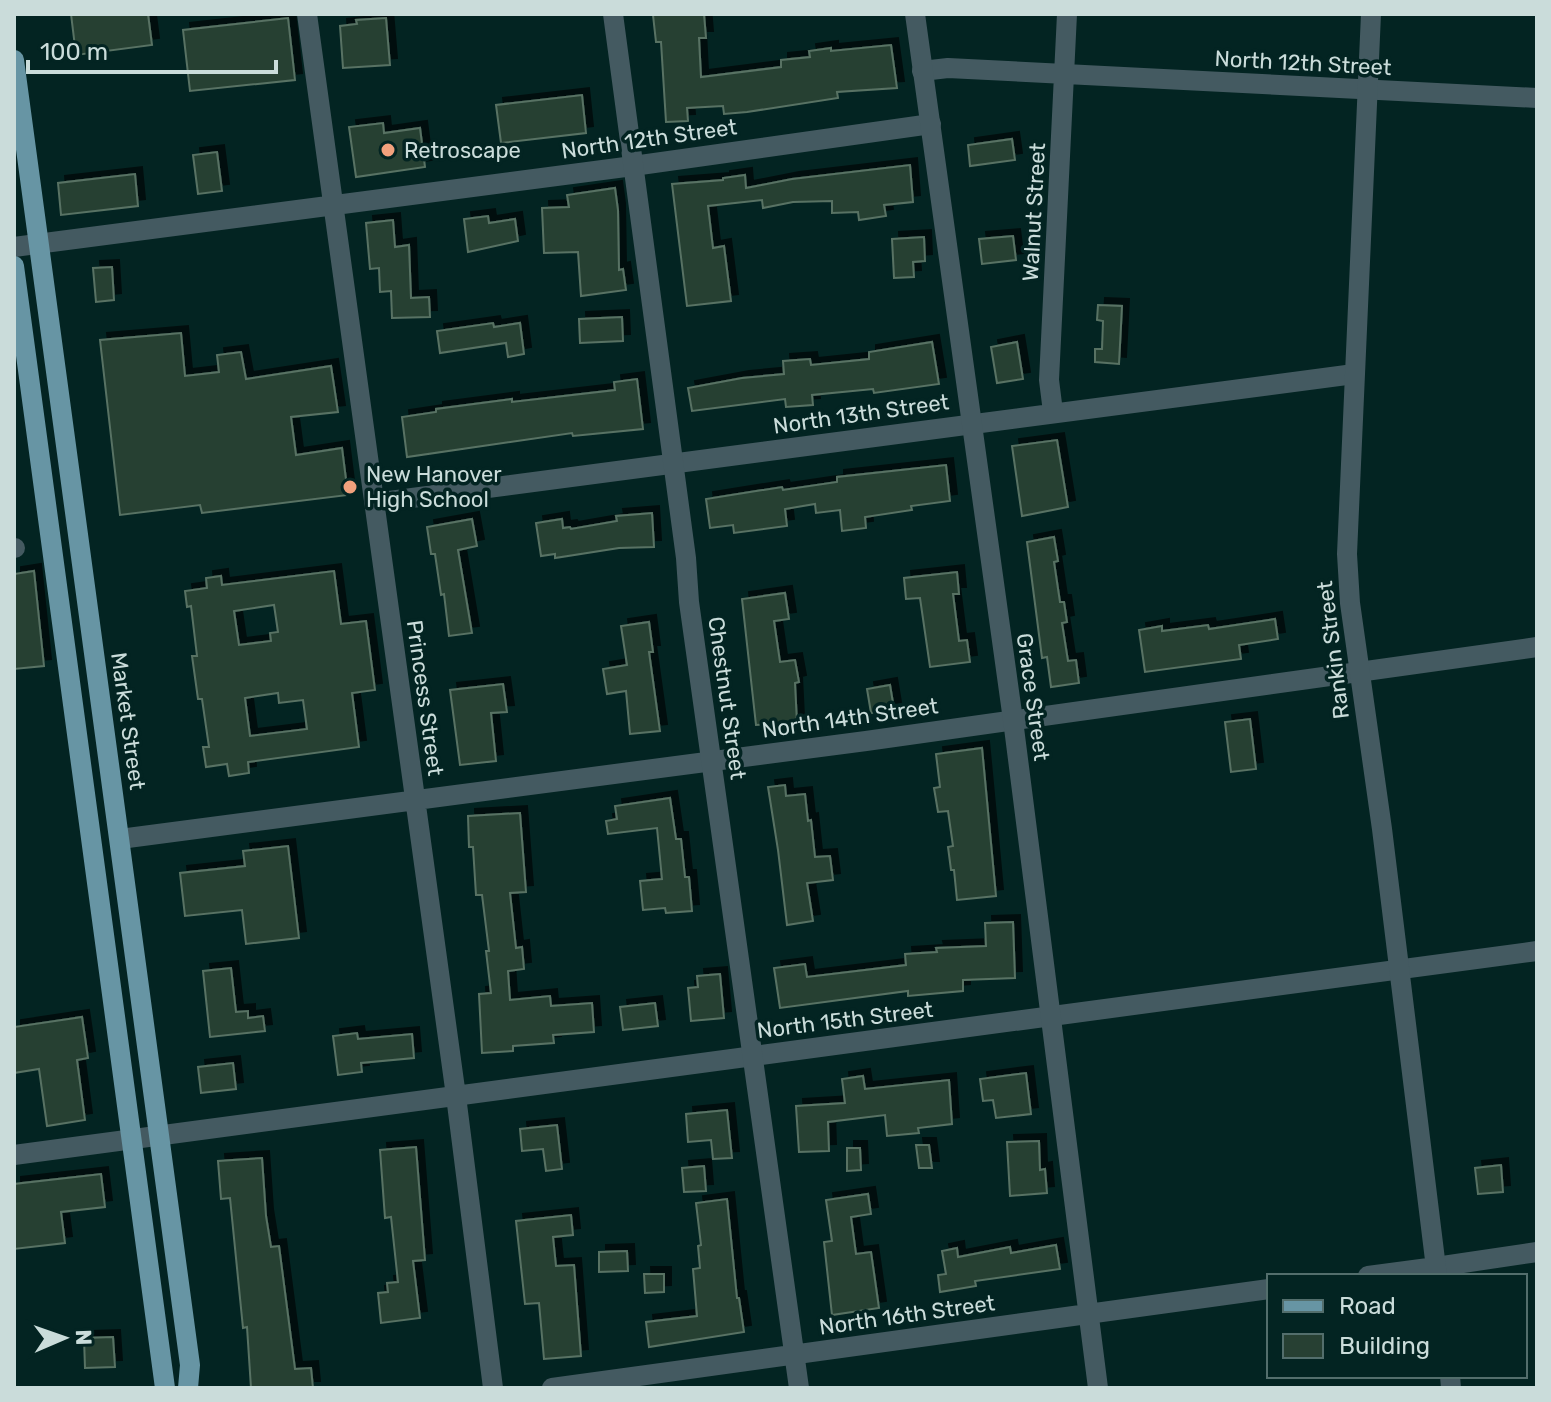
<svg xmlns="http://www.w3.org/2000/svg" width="1551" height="1402" font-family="Rubik,sans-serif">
	<defs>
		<filter id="shadow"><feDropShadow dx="7" dy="-7" stdDeviation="0" flood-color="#0009"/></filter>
	</defs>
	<rect width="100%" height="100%" fill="#032422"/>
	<path fill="#274033" stroke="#587264" stroke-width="2" fill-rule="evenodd" filter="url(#shadow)" d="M71,14h77l4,31 -76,10z
		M704,14l2,24h-7l2,39 80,-10v-7l29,-3 -1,-6 22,-3v3l60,-6 6,43 -60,4 1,6 -91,14 -23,2 -1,-8 -36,2 1,13 -22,1 -5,-80h-5l-3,-27z
		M288,18l7,62 -105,11 -7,-61z
		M386,18l4,47 -47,3 -3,-42 17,-2 -1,-4z
		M582,95l4,38 -85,10 -5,-38z
		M383,123l1,10 36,-5 5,39 -69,10 -7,-50z
		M1012,139l3,21 -45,6 -2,-21z
		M217,152l5,39 -24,3 -5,-39z
		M910,165l3,37 -29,3 2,11 -27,4 -1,-8 -26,1v-12l-39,1 -30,6 -1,-8 -54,6 5,42 11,-2 7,55 -44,5 -15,-122 51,-4v-2l22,-3 1,13 46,-9z
		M135,174l3,32 -77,9 -3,-32z
		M615,188l3,22 1,60 4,-1 3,21 -45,6 -3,-44 -34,1 -2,-45 27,-1 -2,-12z
		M488,216l1,7 26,-4 3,22 -50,11 -4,-33z
		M393,220l2,27 14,-2 2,53 18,-1 1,20 -38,1 -1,-27 -11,1 -1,-24 -9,1 -4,-46z
		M1013,236l3,24 -34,4 -3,-25z
		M924,237l1,24 -12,1 1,15 -20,1 -2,-39z
		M112,267l2,33 -18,2 -3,-34z
		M1098,305l24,1 -3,58 -24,-2v-13h7l1,-28 -6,-1z
		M622,317l1,24 -43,2 -1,-24z
		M493,323l1,4 26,-4 4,31 -16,3 -2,-14 -66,10 -3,-22z
		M181,333l4,43 34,-4 -2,-17 24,-3 5,27 85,-13 7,46 -47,5 5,38 46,-7 6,47 -146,18 -2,-8 -80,10 -20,-175z
		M932,342l7,42 -65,9 -1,-4 -61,6 1,10 -27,2 -1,-8 -93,12 -4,-23 54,-10 42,-4 -1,-13 27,-2 1,6 58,-6v-7z
		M1017,342l6,37 -26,4 -6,-36z
		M637,379l6,50 -70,7 -1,-3 -165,24 -5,-40 34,-5v-3l76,-10v3l103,-12 -1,-8z
		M1057,440l11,67 -46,9 -10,-70z
		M946,465l4,36 -39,5 1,4 -47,7 1,11 -24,3 -2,-21 -24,3 -1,-9 -30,5 2,17 -53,7 -1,-8 -23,3 -4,-29 76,-12 1,3 54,-8v-5z
		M652,513l2,34 -35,1 -64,10v-4l-14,2 -5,-33 26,-4 1,9 7,-1 1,2 46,-8 -1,-5z
		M472,519l5,27 -19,4 14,83 -23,3 -5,-42 -3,1 -6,-41h-4l-4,-27z
		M1054,537l4,24 -4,1 6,40h4l3,20 -5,1 6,38 8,-1 3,23 -28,4 -4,-30 -5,1 -15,-116z
		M34,571l10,95 -30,3v-95z
		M334,571l7,53 25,-3 9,69 -23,3 7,54 -111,15 1,11 -20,3 -2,-12 -21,3 -3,-20h6l-7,-48h-4l-6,-43h5l-6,-50 -4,1 -2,-16 22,-3 -1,-10 15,-2 1,9zM274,605l4,27 -8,1 1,8 -32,4 -5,-34zM278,693l1,10 24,-3 4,29 -57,7 -5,-38z
		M957,572l2,22h-6l6,47 8,-1 3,22 -40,5 -10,-69 -14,1 -2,-21z
		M785,593l4,26 -15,2 6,41 15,-2 4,22 -4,1 2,40 -41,2 -14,-126z
		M1275,619l3,20 -39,6 2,14 -96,13 -6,-42 23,-4v5l46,-6 1,4z
		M649,622l4,30h-4l11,79 -30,3 -4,-43 -19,3 -4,-25 24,-4 -6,-39z
		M503,684l4,28 -16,1 5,48 -36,4 -10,-75z
		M890,685l4,24 -23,4 -4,-24z
		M1250,719l6,50 -25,3 -6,-50z
		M982,748l14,148 -39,4 -3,-30h-3l-3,-23 5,-1 -5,-35 -10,1 -4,-24 6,-1 -4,-33z
		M785,785l1,11 19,-2 3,27 3,-1 4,37 15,-1 3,24 -26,3 6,38 -26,4 -9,-75 -10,-63z
		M670,798l6,41h5l4,38h4l3,34 -26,2 -1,-5 -22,2 -3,-29 22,-2 -5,-51 -49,6 -2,-13 11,-2 -2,-13z
		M520,813l6,79 -16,1 6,55 6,-1 2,22 -16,2 2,29 40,-4 1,10 41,-3 2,29 -41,3 1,8 -41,3v5l-31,2 -3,-59 12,-1 -5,-42h3l-7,-56h-6l-3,-48h-4l-1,-31z
		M288,846l11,92 -53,6 -4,-34 -57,6 -5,-43 65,-7 -2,-15z
		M1013,922l2,56 -52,2v11l-55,5v-5l-128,17 -6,-40 31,-4 2,13 99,-12 -1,-11 32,-2 -1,-4 50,-2 -1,-23z
		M231,968l5,44 12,-1v7l15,-2 2,15 -55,6 -7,-66z
		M720,974l4,44 -33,3 -3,-33 10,-1 -1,-11z
		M655,1003l3,23 -35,4 -3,-23z
		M82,1017l6,41 -11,2 8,60 -38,6 -8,-57 -25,4v-46z
		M357,1033l1,6 54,-5 2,24 -53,5 1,9 -24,3 -5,-39z
		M233,1063l3,26 -35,4 -3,-26z
		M1026,1073l5,41 -35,4 -3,-18 -10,1 -3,-22z
		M863,1076l2,13 84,-9 3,44 -34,4 1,5 -32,3 -2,-21 -57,7 1,29 -30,1 -3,-46 49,-3 -3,-24z
		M727,1110l5,48 -19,1 -2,-19 -23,2 -2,-28z
		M557,1125l5,44 -16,2 -3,-22 -21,2 -2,-22z
		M1039,1141l1,29 5,-1 2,24 -37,3 -3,-54z
		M916,1145h13l3,23h-13z
		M416,1147l9,113 -12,1 7,57 -39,5 -3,-30 10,-1 -1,-9 11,-1 -7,-65 -6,1 -5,-68z
		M847,1148h13l1,22 -14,1z
		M262,1158l4,58 5,31 8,-1 16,123 16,-1 2,20h-62l-4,-61 -4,1 -13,-130 -9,1 -3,-38z
		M1501,1165l2,27 -25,2 -3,-26z
		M704,1166l2,25 -22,1 -2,-24z
		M101,1174l4,33 -44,5 4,31 -51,6v-65z
		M868,1194l3,20 -20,3 5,37 15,-2 8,56 -47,7 -8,-73 8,-1 -6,-41z
		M727,1199l10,99h2l5,34 -95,15 -3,-25 51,-6 -4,-47 7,-1 -2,-22 3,-1 -5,-42z
		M571,1215l2,20 -20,2 3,29 18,-1 7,91 -37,3 -5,-56 -14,1 -9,-83z
		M1056,1245l4,24 -85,12 1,5 -36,6 -2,-17 8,-1 -4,-23 15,-3 1,9 52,-10 1,6z
		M627,1251l1,20 -29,1v-20z
		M644,1274h20v18l-19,1z
		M113,1337l2,30 -30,1 -1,-30z"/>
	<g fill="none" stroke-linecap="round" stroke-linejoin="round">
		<path stroke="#445a61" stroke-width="20" d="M307,14l149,1082 37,292
			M922,71l26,-3 589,30
			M14,247l619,-81 298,-42
			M1053,412l-4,-32 18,-366
			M374,503l980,-129
			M14,548h1
			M120,839l746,-98 671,-94
			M14,1155l1523,-204
			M1436,1267l101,-15"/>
		<path stroke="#445a61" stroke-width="20" d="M613,14l73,544 3,44 110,786
			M915,14l98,706 85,668
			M1371,14l-24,540 3,49 32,226 55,447
			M1368,1276l68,-9
			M1450,1376l1,12
			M552,1388l717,-99"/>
		<path stroke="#6795a4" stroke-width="20" d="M14,60l176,1305 -2,23
			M14,266l151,1122"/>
	</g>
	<g fill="#f1a17d" stroke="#032422" stroke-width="3">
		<circle cx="388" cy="150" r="8"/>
		<circle cx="350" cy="487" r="8"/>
	</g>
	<g text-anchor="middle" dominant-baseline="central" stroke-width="7" stroke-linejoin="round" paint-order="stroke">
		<g font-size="22" fill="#cadcda" stroke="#032422">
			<text transform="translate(1303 63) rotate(3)">North 12th Street</text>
			<text transform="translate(649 139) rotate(-8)">North 12th Street</text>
			<text transform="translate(1034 212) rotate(-87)">Walnut Street</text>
			<text transform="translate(861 414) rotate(-8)">North 13th Street</text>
			<text transform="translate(1333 650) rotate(-97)">Rankin Street</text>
			<text transform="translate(1033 697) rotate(82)">Grace Street</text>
			<text transform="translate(425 698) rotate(82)">Princess Street</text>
			<text transform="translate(727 698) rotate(82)">Chestnut Street</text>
			<text transform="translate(850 718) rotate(-8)">North 14th Street</text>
			<text transform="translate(128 721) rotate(82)">Market Street</text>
			<text transform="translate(845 1020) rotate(-7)">North 15th Street</text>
			<text transform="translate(907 1315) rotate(-8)">North 16th Street</text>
		</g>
		<g font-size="22" fill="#cadcda" stroke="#032422" text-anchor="start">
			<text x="404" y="150">Retroscape</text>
			<text x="366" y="474">New Hanover<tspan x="366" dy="25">High School</tspan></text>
		</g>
	</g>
	<rect width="1551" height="1402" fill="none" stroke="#cadcda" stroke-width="32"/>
	<rect x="1267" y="1274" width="260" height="104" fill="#032422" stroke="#536e6c" stroke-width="2"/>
	<rect x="1283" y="1300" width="40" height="12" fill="#6795a4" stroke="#536e6c" stroke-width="2"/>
	<text x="1339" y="1314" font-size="24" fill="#cadcda">Road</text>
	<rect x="1283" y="1334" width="40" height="24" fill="#274033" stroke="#536e6c" stroke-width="2"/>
	<text x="1339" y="1354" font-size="24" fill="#cadcda">Building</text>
	<g transform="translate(64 1338) rotate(88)" stroke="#032422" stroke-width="6" paint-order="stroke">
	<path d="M0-6L14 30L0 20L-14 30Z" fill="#cadcda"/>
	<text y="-12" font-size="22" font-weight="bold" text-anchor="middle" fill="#cadcda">N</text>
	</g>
	<path d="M28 60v12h248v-12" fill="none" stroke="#cadcda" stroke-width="4"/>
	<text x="40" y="60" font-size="24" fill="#cadcda" stroke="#032422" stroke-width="6" paint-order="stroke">100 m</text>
</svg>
